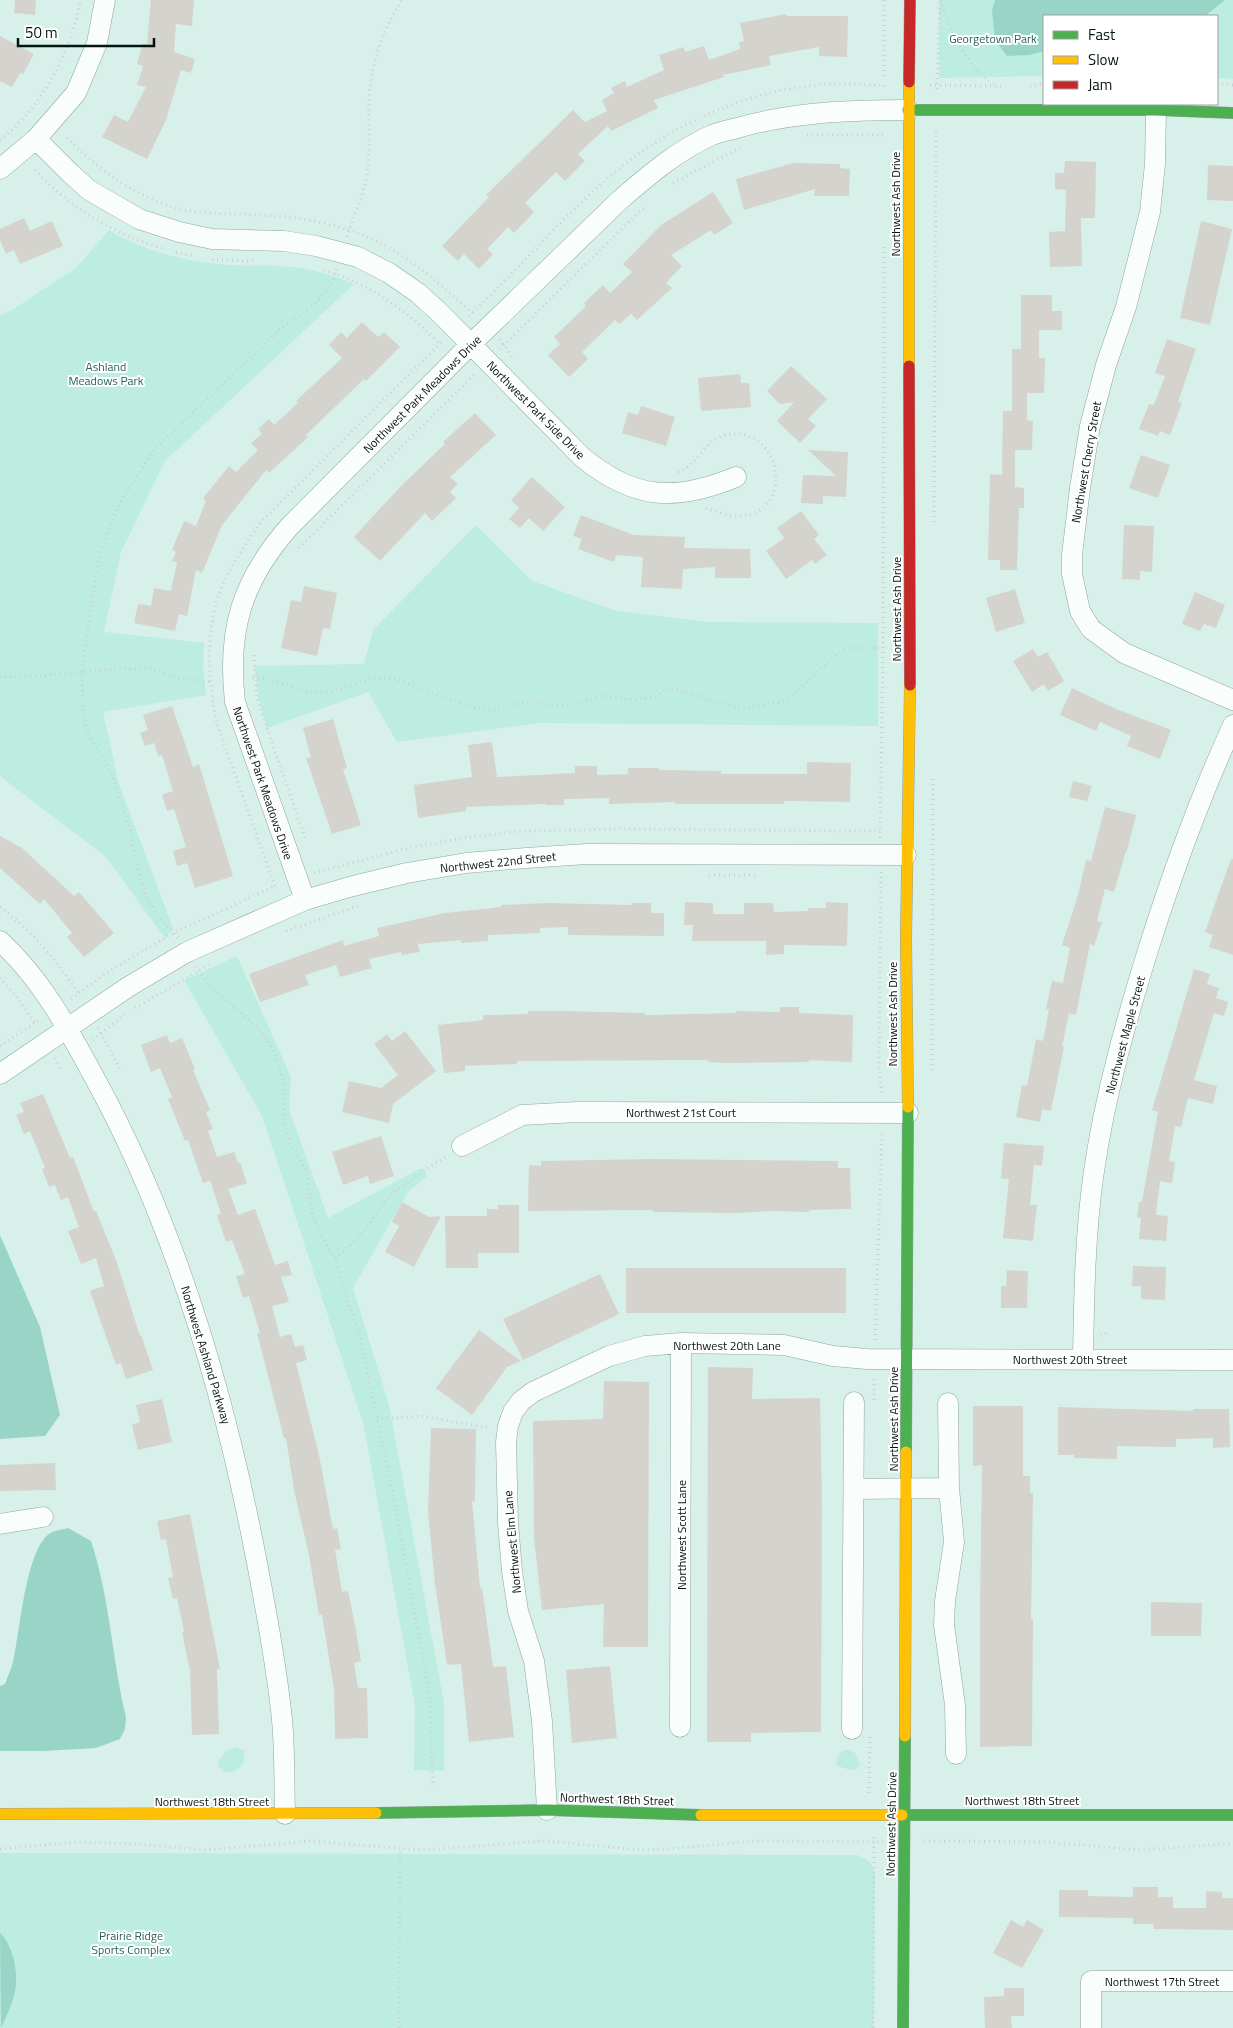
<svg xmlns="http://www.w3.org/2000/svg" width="1233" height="2028" font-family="'Titillium Web',sans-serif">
	<rect width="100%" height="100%" fill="#d8f0ea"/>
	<path fill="#bdece0" d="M939,0h294v79l-16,-1v-62h-173v60l-105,2z
		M109,230c36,22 79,32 121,35 16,1 33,0 50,1 25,1 51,8 74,18l-189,177 -44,91 -17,80 100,11 -1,25 3,27 -103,17 16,72 54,144 -8,10 -60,-82 -105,-80v-461l12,-5 64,-42z
		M476,525l56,56 85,30 91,11 170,1v103l-338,-3 -143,19 -29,-50 -101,36 -9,-31 -3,-31 109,-2 9,-34z
		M237,956l54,121 -2,32 39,109 93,-50 6,8 -19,16 -55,96 36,117 55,298v68l-30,-1 1,-65 -52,-283 -101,-306 -78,-136z
		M236,1747l8,3v12c-7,9 -11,13 -22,9l-4,-6c2,-10 9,-16 18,-18z
		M844,1750h6l5,3 5,11 -4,6h-6l-12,-4 -2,-3c2,-6 3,-10 8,-13z
		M0,1853l858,2 12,7 5,10 -1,156h-874z"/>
	<path fill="#99d5c6" d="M995,0h230l-20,16h-161v35l-14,4 -23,1 -12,-15 -3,-31z
		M0,1235l40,92 20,88 -15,21 -45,3z
		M68,1528l23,13c19,57 21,118 35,176l-1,12 -5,10 -24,9 -52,3h-44v-65l5,-2c2,-7 6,-14 8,-22 7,-29 12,-110 36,-128 5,-4 13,-4 19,-6z
		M0,1933c12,11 17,34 16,51 -1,15 -9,31 -15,44z"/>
	<path fill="#d5d3cd" d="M15,0h21l-1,15 -21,-2z
		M151,0h43l-2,26 -16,-2 -2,28 21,7 -4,14 -10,-3 -14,46h1l-21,43 -45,-22 12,-22 14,7 18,-35 -9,-2 6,-19 -6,-2 6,-21 4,1z
		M786,14l1,2h61l-1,41 -28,-1v-9l-50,9 2,9 -48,10 1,2 -70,23 4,8 -47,23 -3,-5 -30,28 7,7 -20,20 -9,-9 -31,31 9,9 -20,21 -6,-6 -21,22 6,5 -14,15 -15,-15 -6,7 -16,-15 47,-49 -3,-2 87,-85 12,12 22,-11 -5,-11 12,-7 -3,-5 14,-7 2,6 37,-17 -5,-15 25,-8 1,5 19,-6 5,14 31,-11 -1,-7 5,-1 -4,-18z
		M0,36l34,18 -11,20 -3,-1 -8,14 -12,-6z
		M1065,161l31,1 -1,56h-14l1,48 -32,1 -1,-35 16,-1 1,-41 -11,-1v-16h9z
		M793,163l47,1v4l10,1 -1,27h-35l1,-7 -71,21 -8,-31z
		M1208,165l25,1v35l-26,-1z
		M713,192l20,31 -19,12 -3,-5 -40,25 11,11 -16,17 6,5 -35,32 -6,-6 -12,10 -4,-4 -33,32 6,7 -19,18 -21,-22 12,-11 -6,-7 32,-31 -2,-3 19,-18 7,8 22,-21 -9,-8 38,-39z
		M24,218l6,13 22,-10 11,25 -43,18 -6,-14 -8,4 -6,-14v-11z
		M1201,221l31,8 -22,96 -30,-7z
		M1021,295h31v16h10v19h-23v28h6l-1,35h-17v27l6,1 -1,29h-17v37l9,1v20h-5l-2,62h-17v-10h-12l2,-86 12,1 1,-64h9v-62h9z
		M362,322l16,15 6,-5 16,15 -34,34 -2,-2 -58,56 2,2 -39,36 -3,-3 -44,55 -20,48 -6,-3 -9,46 -8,-2 -4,17 -41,-8 4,-19 13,2 3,-18 17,3 6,-29 -5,-1 4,-9 -4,-2 12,-29 12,5 10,-25 -3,-3 26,-32 7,6 22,-22 -7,-7 11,-9 -4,-5 11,-10 5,6 24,-22 -2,-2 46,-43 -13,-13 12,-13 6,6z
		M1167,339l29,10 -18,53 4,1 -12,32 -10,-4 -2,5 -19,-7 10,-25 5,1 11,-29 -10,-3z
		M791,366l36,33 -19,20 8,7 -16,17 -23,-22 17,-19 -14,2 -13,-13z
		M740,374l1,9h8l2,24 -50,4 -3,-33z
		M641,406l34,11 -9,29 -44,-13 6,-21 10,3z
		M475,413l21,22 -46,42 8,7 -8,8 6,6 -24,23 -7,-8 -45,48 -26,-24 46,-50 45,-43 -2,-2z
		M808,450l40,2 -2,45 -23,-1v8l-22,-1 2,-28 33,1z
		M1141,455l29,10 -12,33 -29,-10z
		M532,477l33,30 -22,24 -14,-13 -9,10 -11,-9 10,-11 -8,-8z
		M801,511l18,24 -5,4 13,16 -12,9 -3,-4 -26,19 -20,-28 18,-13 -7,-10z
		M581,515l53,20 51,2 -1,11 66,1 1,29h-36v-11l-32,2 -1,20 -41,-2 2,-30 -27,-2 -2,7 -36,-13 4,-10 -9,-3z
		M1124,525l30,1 -2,46 -12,-1v9l-18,-1z
		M304,586l33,7 -7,36 -7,-1 -6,28 -36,-8 10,-48 10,2z
		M1015,589l10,34 -29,9 -10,-34z
		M1195,592l30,13 -9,23 -12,-4 -4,7 -18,-7z
		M1033,649l5,8 9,-5 17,29 -16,10 -4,-7 -12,8 -19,-31z
		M1072,688l44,21 55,21 -11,29 -33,-13 4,-10 -31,-14 -4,9 -36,-16z
		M172,706l21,61 6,-3 34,112 -38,12 -8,-25 -10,3 -4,-15 13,-4 -12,-38 -7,2 -5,-16 11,-4 -11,-36 -4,1 -4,-13 -9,3 -5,-13 8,-3 -5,-15z
		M333,719l14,49 -4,1 18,56 -29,9 -26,-76 5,-1 -8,-29z
		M492,742l5,35 78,-4v-7h22v9l31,-1v-6h31v2l62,1v3h86v-12l44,1 -1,39 -66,-1v3h-109v-2l-66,2v-6l-45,1v6h-18v-1l-80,3v4l-48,7 -4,-33 58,-8 -4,-32z
		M1073,781l19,5 -5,15 -18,-4z
		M1105,807l31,8 -9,36h-1l-12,41 -9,-3 -8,32 5,1 -8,24 -4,-2 -14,71 -7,-2 -7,34h2l-13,64 -9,-2 -2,13 -24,-5 6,-32 5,1 9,-47 7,2 6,-32h-3l6,-28 11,2 7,-35 -8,-3 16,-50 8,-35 5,1z
		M0,836l22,12 52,48 5,-4 35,41 -30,24 -17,-20 5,-4 -28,-34 -4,5 -40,-36z
		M1231,859h2v96l-24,-8 4,-12 -8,-3z
		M685,902l28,1v11h31v-11h29l1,9 34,-1v-3h18v-6l22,1 -1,43 -63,-1v9l-18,1v-14h-74l1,-16h-9z
		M547,903l84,2v-2h20v10h13v23l-96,-1v-8l-28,1v5l-52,2v6l-27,2v-3l-43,4 2,8 -18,3 -1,-3 -32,7 3,9 -32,9 -4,-12 -31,10 4,10 -49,17 -11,-28 94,-34 1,6 35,-10 -2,-8 68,-15 57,-6 -1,-2z
		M1194,969l16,5 -3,10 12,4 -3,10 12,4 -4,14 -10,-3 -20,67 23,6 -4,18 -25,-6 -7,29 -6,-1 -6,35 6,1 -3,21 -12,-2 -4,34 12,1 -2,25 -27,-2 2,-21 -4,-1 2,-15h3l16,-90 -6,-2z
		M780,1007h19v6l54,2 -1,47 -43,-2v2l-83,1 -18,-1v-2l-191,1v3l-52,2v5l-21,2 -6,-48 45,-5v-5l45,-1v-3h33l84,2v2l91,-2v-2l44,1z
		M405,1031l31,40 -43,33 -4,19 -47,-11 7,-31 32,7 17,-13 -24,-31 13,-10 5,7z
		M167,1035l3,8 12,-5 13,31 -2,1 17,40 -4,2 7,17 -5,2 9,26 17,-5 4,11 2,-1 7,21 -19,6 10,26 17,-6 20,56 13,-4 4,14 -11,2 8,25 -17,4 8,31 11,-3 4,13 8,-2 4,15 -11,3 23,92 14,74 4,-1 4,21 -6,1 7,42 6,-1 7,34 6,36 -7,2 4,25h9l1,50 -33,1 -1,-50 -12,-74h-3l-10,-60 -15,-65 -8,-52h-2l-27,-105h3l-11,-37 -6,2 -7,-22 9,-2 -13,-34 -6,2 -9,-27 4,-1 -11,-34 -7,3 -15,-43 -3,1 -17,-42 4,-2 -12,-29 -9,4 -10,-27z
		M43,1094l27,64 3,-1 21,55 2,-1 20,49 24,76 1,-1 12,35 -27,9 -5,-16 -5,2 -26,-74 14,-5 -8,-28 -15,6 -13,-33 11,-4 -11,-30 -7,3 -6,-15 -6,2 -7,-18 3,-1 -15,-37 -6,3 -8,-19 8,-3 -4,-9z
		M381,1136l13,40 -24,8 -2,-8 -25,9 -11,-33z
		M1004,1143l40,3 -2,20 -8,-1 -4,40h7l-4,36 -30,-3 6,-59 -8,-1z
		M653,1159l185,2v7h12l1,41 -42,1v2l-39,-1 -33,2 -84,-1v-2l-125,1 1,-46 12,1v-5z
		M402,1202l27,15 12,-1 -27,51 -29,-15 14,-26 -7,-4z
		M498,1205h21v48h-41v15h-32l-1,-52h42v-7h11z
		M1133,1266l33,1 -1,33 -24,-1v-13h-9z
		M626,1268h220v45h-220z
		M1007,1270l21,1 -1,37h-26v-22h5z
		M600,1274l19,40 -96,46 -20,-41z
		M479,1330l42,31 -14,6 -35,48 -36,-27z
		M708,1367l45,1 -1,31 68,-1 2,107 -1,227 -70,1v9h-44z
		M604,1381l45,1 -1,265h-45l1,-43 -62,6 -8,-72 -1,-117 70,-2z
		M162,1399l10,43 -34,8 -6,-25 8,-3 -4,-17z
		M973,1406h50v70h7v17h3l-2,126h2l-1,127 -52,1v-141l2,-141 -9,1z
		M1058,1407l135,4v-2h36l1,38 -17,1v-10l-37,1v8l-59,-1v13l-43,-1v-3h-16z
		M431,1428l45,1 -1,72h-3l8,87 2,-1 11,80 13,-1 8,71 -45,5 -8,-78 -14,1 -12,-81 -7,-72z
		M55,1463l1,27 -56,1v-26z
		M190,1514l30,155h-3l2,65 -27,1 -2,-64 -8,-39 2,-1 -7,-33 -4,1 -5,-21 5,-1 -7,-38 -5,1 -4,-19z
		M1151,1602l51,1 -1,33h-50z
		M610,1666l7,72 -45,5 -6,-73z
		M1133,1887h25v10h15v11h33v-17l16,1v6h11v32l-79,-1 -1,-5h-20v-6l-74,-1v-27h29v6l45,1z
		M1011,1920l12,7 4,-7 17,10 -22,38 -29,-15z
		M1004,1988h20v28h-13l1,12h-27l-1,-31 20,-1z"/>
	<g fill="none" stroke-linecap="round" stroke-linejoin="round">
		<defs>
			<path id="street" d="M1156,110l-1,54 -5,48 -24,95 -20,58 -16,61 -10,62 -8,67v19l8,37 11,18 33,24 109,47
				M36,139l34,34 19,17 50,29 40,13 33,7 72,2 32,5 42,11 31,16 29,20 23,21 141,143c52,43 93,45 154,20
				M0,169l36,-30 40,-46 21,-50 8,-43
				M305,900l-70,-198c-8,-71 6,-120 54,-175l182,-183 150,-145c28,-24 57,-49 91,-64 8,-3 17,-5 25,-7 56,-16 113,-18 171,-18
				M0,941c42,39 66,84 93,134 83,150 132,320 164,488 10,52 20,105 25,157 3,31 2,63 3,94
				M0,1074l128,-87 59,-35 118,-52 48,-14 54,-13 59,-10 60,-5 61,-4 319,1
				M462,1146l60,-31 55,-3 331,1
				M1083,1359c1,-63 2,-126 11,-188 11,-76 32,-150 55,-224 24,-76 51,-150 84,-222
				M948,1403l1,85 5,54 -9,59 -1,24 11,80 1,49
				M854,1489l95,-1
				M0,1524l43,-7
				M680,1727l1,-384
				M852,1729l2,-327
				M547,1810l-5,-89 -8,-60 -16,-50 -6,-40 -4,-48 -2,-81 2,-16 5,-14 8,-11 12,-9 76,-36 36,-10 36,-3 103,2 49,11 34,3 366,1
				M1091,2028v-47h142"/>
			<path id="fast" d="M908,110h248l77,3
				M906,1452l2,-345
				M376,1813l171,-3 154,5
				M902,1815h331
				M903,2028l2,-292"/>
			<path id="slow" d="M909,366v-284
				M908,1107l-2,-168 4,-254
				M905,1736l1,-284
				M0,1814l376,-1
				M701,1815h201"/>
			<path id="jam" d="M909,82l1,-82
				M909,366l1,319"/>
		</defs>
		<use href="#street" stroke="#91a49f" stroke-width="21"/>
		<use href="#fast" stroke="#91a49f" stroke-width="12"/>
		<use href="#slow" stroke="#91a49f" stroke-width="12"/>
		<use href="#jam" stroke="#91a49f" stroke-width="12"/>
		<path stroke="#cad1d0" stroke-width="3" stroke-dasharray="1 4" stroke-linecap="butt" d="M884,0v77
			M941,0c8,32 26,65 52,84
			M1217,84l16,1
			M930,85l71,1
			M1030,86l14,-2
			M937,89l3,-89
			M704,116c36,-16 75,-28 115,-31 22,-2 43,0 65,0v3
			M807,135h78
			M67,138c33,32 71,62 118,72 25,5 50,3 75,5 30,1 60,6 89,15 50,16 87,51 125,84
			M0,140c44,-34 69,-87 81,-140
			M35,170c35,38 80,65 130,79
			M673,183l67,-35
			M347,237c7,-23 19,-45 21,-70 3,-30 -2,-62 4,-92 5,-27 15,-52 30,-75
			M176,252l18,4
			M212,260l44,1
			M324,270c46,14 82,40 116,74
			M469,316c73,-68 135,-154 227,-196
			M500,339l12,18
			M500,349l145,-143
			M678,472c20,-7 26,-32 47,-37 59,-12 71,81 13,81 -11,0 -23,-5 -33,-8
			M934,522l2,-391
			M299,548l177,-175
			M254,655l3,44 49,141
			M0,677h27l87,-8h36l29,9 33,4
			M253,678h9l50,14 20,-1 43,-13 20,1 60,22 22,7 19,3 21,-8 13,-2 20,4h15l17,-2 19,-7 35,4 18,-3 16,-10 69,22 42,-7 10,-5 47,-44 10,-5h35
			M880,838l3,-190 1,-401
			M881,872l-2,196 3,27
			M314,873l98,-26 59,-10 50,-6 97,-2 263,2
			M709,875h49
			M275,886l-58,-162c-9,-44 -13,-97 6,-140 10,-22 24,-42 38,-62l182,-181
			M0,907c32,24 58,55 80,89
			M286,931l72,-25
			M178,938l-21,-23 -11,-19 -6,-18 -11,-52 -17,-52 -24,-41 -5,-19 -1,-42 17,-118 23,-55 32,-49 83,-80 23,-19 17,-20 37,-27 16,-17 7,-18
			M195,967l18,22 36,31 17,18 9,16 8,25 2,46 5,18 17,29 5,41 9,23 14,22 13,45 11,30 35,166 36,200 3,88
			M0,978l20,23 16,24
			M71,999l40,-29 64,-38 100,-46
			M135,1008l74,-43
			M98,1028l22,41
			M93,1040l32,-26
			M0,1046l41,-27
			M55,1058l5,11
			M932,1070l1,-294
			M335,1258l17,-14 13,-14 18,-26 14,-15 51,-34
			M1101,1336l7,-4
			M875,1340l7,-208
			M874,1400v-23
			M377,1419l44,-3 69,12
			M869,1793l1,-57
			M924,1841l124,1 92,8 93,-7
			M0,1849l77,-7 60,2 66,6 108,-9 111,9 122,-9 97,9 27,-1 85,-8 130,1
			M399,2028l1,-179
			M873,2028l1,-192"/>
		<use href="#street" stroke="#f9fdfc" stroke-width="20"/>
		<use href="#fast" stroke="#4caf50" stroke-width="11"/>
		<use href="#slow" stroke="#ffc107" stroke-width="11"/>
		<use href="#jam" stroke="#c62828" stroke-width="11"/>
	</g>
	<g text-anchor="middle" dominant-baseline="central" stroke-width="4" stroke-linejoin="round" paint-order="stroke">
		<g font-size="12" fill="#276356" stroke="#fff">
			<text x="993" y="38">Georgetown Park</text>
			<text x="106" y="366">Ashland<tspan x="106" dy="14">Meadows Park</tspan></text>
			<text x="131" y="1935">Prairie Ridge<tspan x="131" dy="14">Sports Complex</tspan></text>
		</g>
		<g font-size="12" fill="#051512" stroke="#fff">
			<text transform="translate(895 204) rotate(-90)">Northwest Ash Drive</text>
			<text transform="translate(422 394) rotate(-45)">Northwest Park Meadows Drive</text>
			<text transform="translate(536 410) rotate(45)">Northwest Park Side Drive</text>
			<text transform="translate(1086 462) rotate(-80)">Northwest Cherry Street</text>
			<text transform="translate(896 609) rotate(-90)">Northwest Ash Drive</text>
			<text transform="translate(263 783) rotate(71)">Northwest Park Meadows Drive</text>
			<text transform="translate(498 862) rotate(-6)">Northwest 22nd Street</text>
			<text transform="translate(892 1014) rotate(-90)">Northwest Ash Drive</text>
			<text transform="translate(1125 1035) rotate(-75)">Northwest Maple Street</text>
			<text x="681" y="1112">Northwest 21st Court</text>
			<text x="727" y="1345">Northwest 20th Lane</text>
			<text transform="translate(206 1355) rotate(73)">Northwest Ashland Parkway</text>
			<text x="1070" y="1359">Northwest 20th Street</text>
			<text transform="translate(893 1419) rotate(-90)">Northwest Ash Drive</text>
			<text transform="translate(681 1535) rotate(-90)">Northwest Scott Lane</text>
			<text transform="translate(512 1542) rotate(-95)">Northwest Elm Lane</text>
			<text transform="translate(617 1799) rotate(2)">Northwest 18th Street</text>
			<text x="1022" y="1800">Northwest 18th Street</text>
			<text x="212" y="1801">Northwest 18th Street</text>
			<text transform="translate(891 1824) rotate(-89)">Northwest Ash Drive</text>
			<text x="1162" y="1981">Northwest 17th Street</text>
		</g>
	</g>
	<rect x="1043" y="15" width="175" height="90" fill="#ffffff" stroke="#9ba1a0"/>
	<rect x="1053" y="31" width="25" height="8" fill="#4caf50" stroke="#9ba1a0"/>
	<text x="1088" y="40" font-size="15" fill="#051512">Fast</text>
	<rect x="1053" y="56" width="25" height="8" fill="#ffc107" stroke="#9ba1a0"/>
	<text x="1088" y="65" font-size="15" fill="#051512">Slow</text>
	<rect x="1053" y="81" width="25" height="8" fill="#c62828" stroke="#9ba1a0"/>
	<text x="1088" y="90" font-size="15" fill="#051512">Jam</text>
	<path d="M18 38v8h136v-8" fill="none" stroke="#051512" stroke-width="2.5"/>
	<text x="25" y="38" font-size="15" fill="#051512" stroke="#ffffff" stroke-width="4" paint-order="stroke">50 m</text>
</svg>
